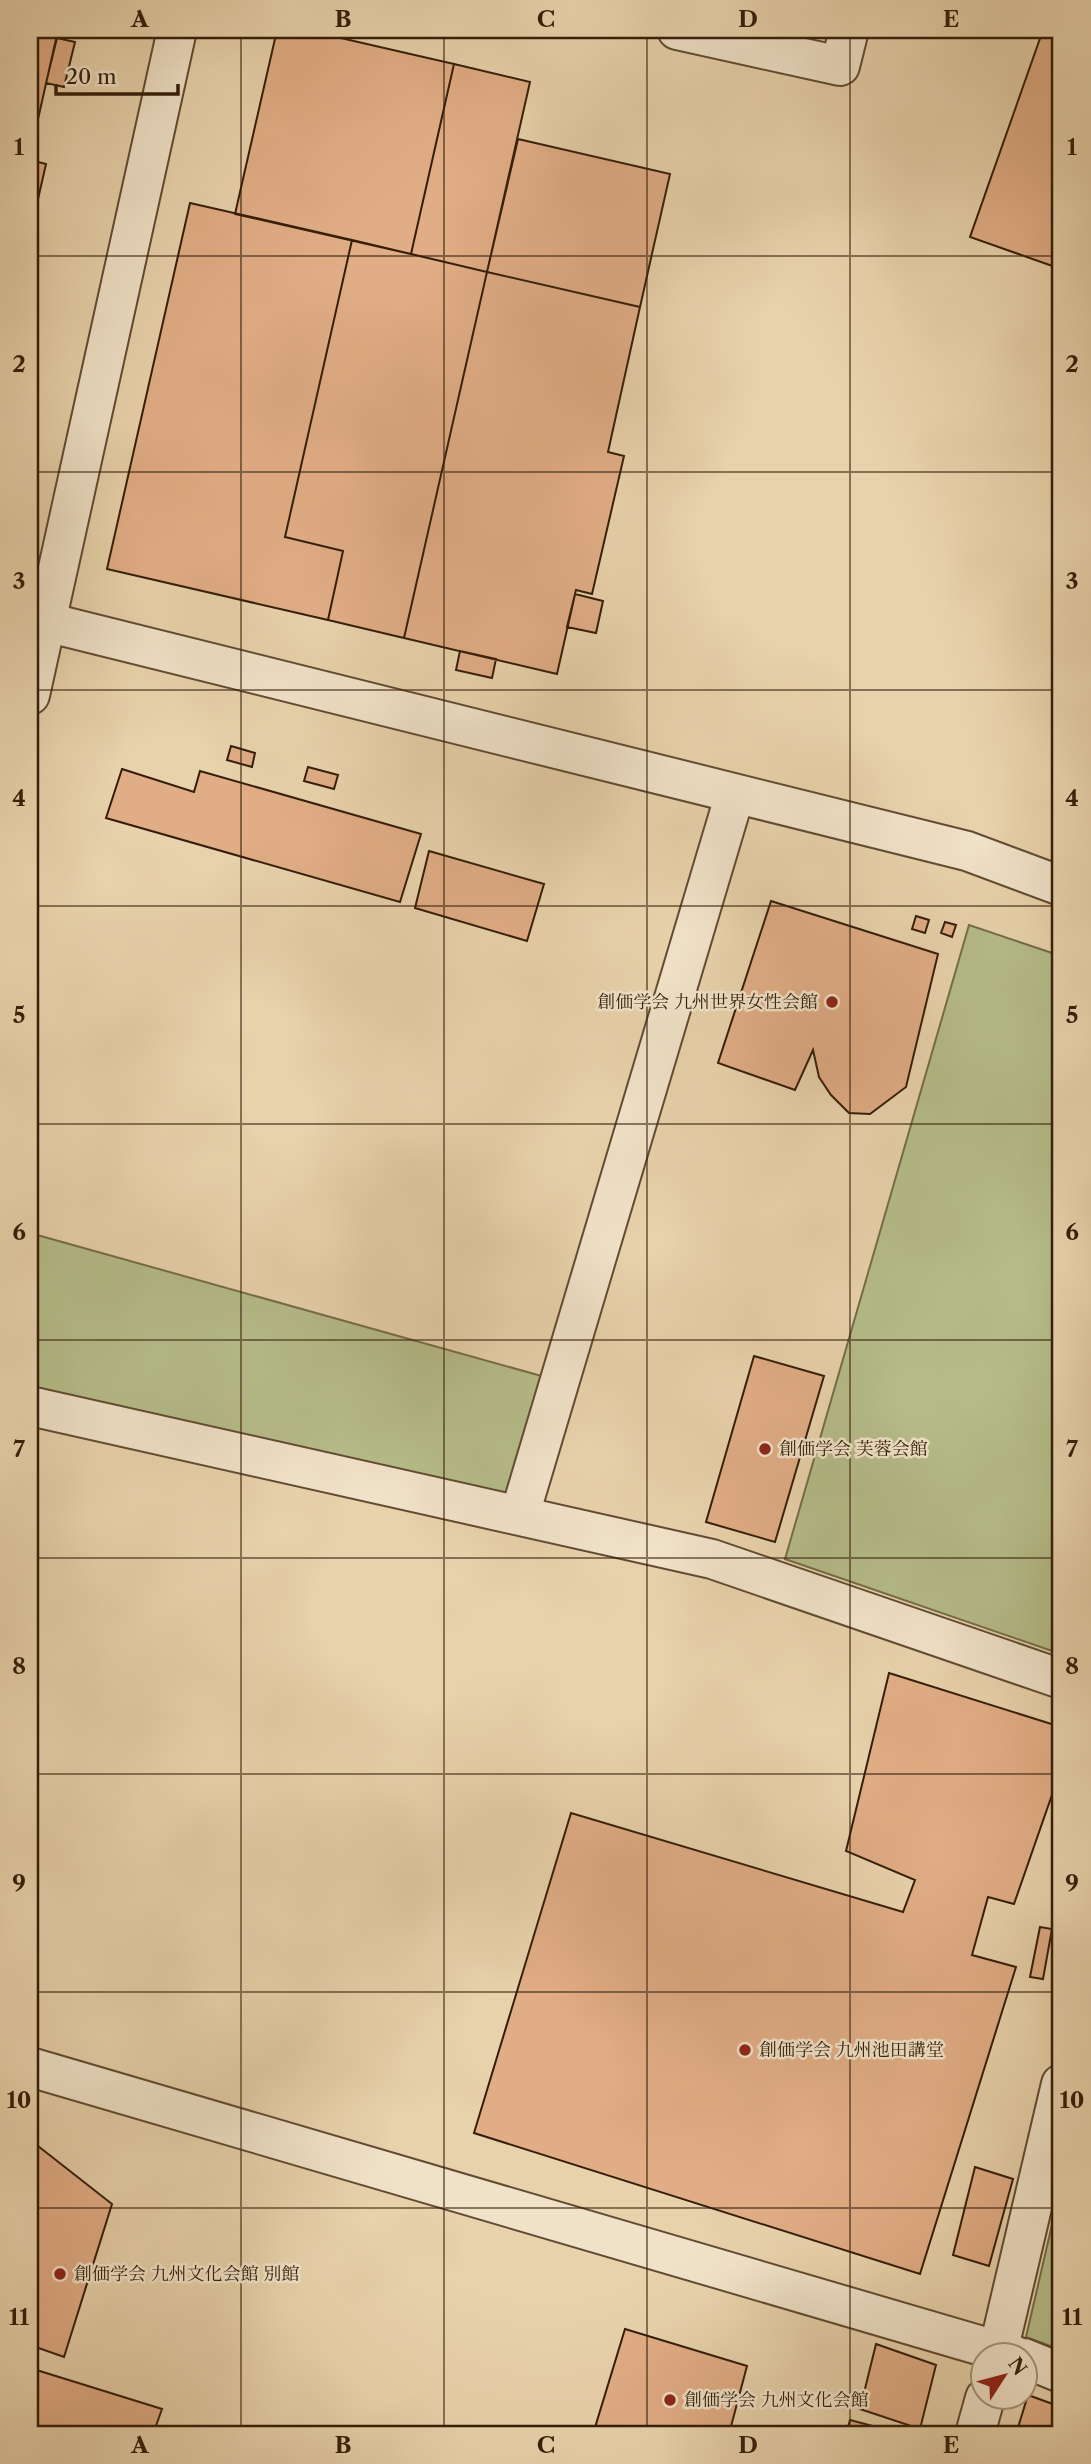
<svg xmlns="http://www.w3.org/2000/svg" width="1091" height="2464" font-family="'Libre Caslon Text','Noto Serif JP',serif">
	<rect width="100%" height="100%" fill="#e8d2ab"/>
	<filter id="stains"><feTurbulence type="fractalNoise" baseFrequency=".00286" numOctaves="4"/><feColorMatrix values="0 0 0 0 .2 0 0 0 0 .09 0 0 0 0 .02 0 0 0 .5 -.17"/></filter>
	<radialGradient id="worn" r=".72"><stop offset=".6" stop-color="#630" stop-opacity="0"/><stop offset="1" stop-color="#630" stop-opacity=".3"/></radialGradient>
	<path fill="#b5bc89" stroke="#746d49" stroke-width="2" d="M969,925l92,31v698l-276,-95z
		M30,1233l515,144 -38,118 -477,-108z
		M1061,2186v164l-35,-13z"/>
	<path fill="#e1ad86" stroke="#341e09" stroke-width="2" d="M30,30h28l-28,125z
		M277,30h29l148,34 -43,190 -176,-40z
		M1043,30h18v239l-91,-32z
		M57,38l18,4 -11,45 -18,-4z
		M454,64l76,18 -43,190 -76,-18z
		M518,139l152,35 -30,133 -153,-35z
		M30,160l16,4 -10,44 -6,-2z
		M190,203l162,37 -67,297 58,14 -15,69 -221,-51z
		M352,240l135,32 -83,366 -76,-18 15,-69 -58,-14z
		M487,272l153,35 -32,145 16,4 -32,138 -16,-4 -19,84 -153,-36z
		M575,594l28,7 -7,32 -29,-6z
		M460,651l36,8 -4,19 -36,-8z
		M231,746l24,7 -3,14 -25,-7z
		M308,767l30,8 -4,14 -30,-8z
		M122,769l72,23 6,-21 221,63 -21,68 -294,-84z
		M429,851l115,33 -17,57 -112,-33z
		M771,901l167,53 -32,133 -36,27 -21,-1 -18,-18 -12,-18 -6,-27 -18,40 -77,-27z
		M916,916l13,4 -4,13 -13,-4z
		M945,922l11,3 -4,12 -11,-4z
		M754,1356l70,20 -49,166 -69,-20z
		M889,1673l172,54v42l-47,135 -26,-7 -16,58 44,12 -96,307 -446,-141 97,-320 332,99 12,-32 -69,-29z
		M1040,1927l12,2 -9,50 -13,-2z
		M38,2146l74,58 -48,153 -34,-12v-171z
		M975,2167l38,12 -24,87 -36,-11z
		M625,2329l122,37 -18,68h-136z
		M876,2344l60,21 -16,64 -60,-20z
		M30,2368l132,41 -9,25h-123z
		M1028,2395l33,12v27h-45z
		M850,2420l53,14h-57z"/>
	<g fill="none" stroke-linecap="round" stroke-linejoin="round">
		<defs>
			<path id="minor" d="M677,30l163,36 9,-36
				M30,618l937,233 94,35
				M30,695l147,-665
				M30,1406l682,153 349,120
				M520,1514l215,-720
				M30,2067l986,289
				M997,2356l64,-272
				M1024,2358l37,15
				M975,2434l10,-36"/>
		</defs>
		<use href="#minor" stroke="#614b32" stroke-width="42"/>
		<use href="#minor" stroke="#f0e2c8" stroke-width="38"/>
	</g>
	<path fill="none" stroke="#341e09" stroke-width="2" stroke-opacity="0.55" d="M241,30v2404M444,30v2404M647,30v2404M850,30v2404M30,256h1031M30,472h1031M30,690h1031M30,906h1031M30,1124h1031M30,1340h1031M30,1558h1031M30,1774h1031M30,1992h1031M30,2208h1031"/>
	<g fill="#8f2418" stroke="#f0e2c8" stroke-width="2.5">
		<circle cx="832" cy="1002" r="7"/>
		<circle cx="765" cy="1449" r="7"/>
		<circle cx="745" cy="2050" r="7"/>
		<circle cx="60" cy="2274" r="7"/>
		<circle cx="670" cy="2400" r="7"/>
	</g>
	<g text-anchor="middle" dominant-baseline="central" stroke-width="5" stroke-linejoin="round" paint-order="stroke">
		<g font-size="18" fill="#341e09" stroke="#f0e2c8" text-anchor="start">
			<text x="818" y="1002" text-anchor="end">創価学会 九州世界女性会館</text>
			<text x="779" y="1449">創価学会 芙蓉会館</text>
			<text x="759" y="2050">創価学会 九州池田講堂</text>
			<text x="74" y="2274">創価学会 九州文化会館 別館</text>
			<text x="684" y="2400">創価学会 九州文化会館</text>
		</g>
	</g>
	<rect width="1091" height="2464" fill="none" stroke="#e8d2ab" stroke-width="77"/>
	<g transform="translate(1004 2376) rotate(54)"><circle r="33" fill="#f0e2c8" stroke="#a5947c" stroke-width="2"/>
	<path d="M0-5L12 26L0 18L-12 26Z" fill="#8f2418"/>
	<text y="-10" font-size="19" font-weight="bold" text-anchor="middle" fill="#341e09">N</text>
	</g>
	<path d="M56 84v10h122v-10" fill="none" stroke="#341e09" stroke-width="3.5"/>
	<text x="66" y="84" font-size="21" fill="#341e09" stroke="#f0e2c8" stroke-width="5" paint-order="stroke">20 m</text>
	<rect x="38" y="38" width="1014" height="2388" fill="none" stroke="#341e09" stroke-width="2.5"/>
	<g font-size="23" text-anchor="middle" font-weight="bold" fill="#341e09">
		<text x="140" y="27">A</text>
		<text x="343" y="27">B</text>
		<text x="546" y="27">C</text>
		<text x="748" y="27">D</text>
		<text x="951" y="27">E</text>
		<text x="19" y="155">1</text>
		<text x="1072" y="155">1</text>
		<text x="19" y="372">2</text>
		<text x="1072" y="372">2</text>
		<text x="19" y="589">3</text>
		<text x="1072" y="589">3</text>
		<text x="19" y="806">4</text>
		<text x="1072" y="806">4</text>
		<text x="19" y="1023">5</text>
		<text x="1072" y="1023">5</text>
		<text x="19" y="1240">6</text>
		<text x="1072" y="1240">6</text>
		<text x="19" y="1457">7</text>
		<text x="1072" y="1457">7</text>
		<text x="19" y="1674">8</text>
		<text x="1072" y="1674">8</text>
		<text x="19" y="1891">9</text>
		<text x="1072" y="1891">9</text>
		<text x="19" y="2108">10</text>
		<text x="1072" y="2108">10</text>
		<text x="19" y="2325">11</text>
		<text x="1072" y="2325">11</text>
		<text x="140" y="2453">A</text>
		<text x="343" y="2453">B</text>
		<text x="546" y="2453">C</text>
		<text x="748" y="2453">D</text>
		<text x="951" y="2453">E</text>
	</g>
	<rect width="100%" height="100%" filter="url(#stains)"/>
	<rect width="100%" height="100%" fill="url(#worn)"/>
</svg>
